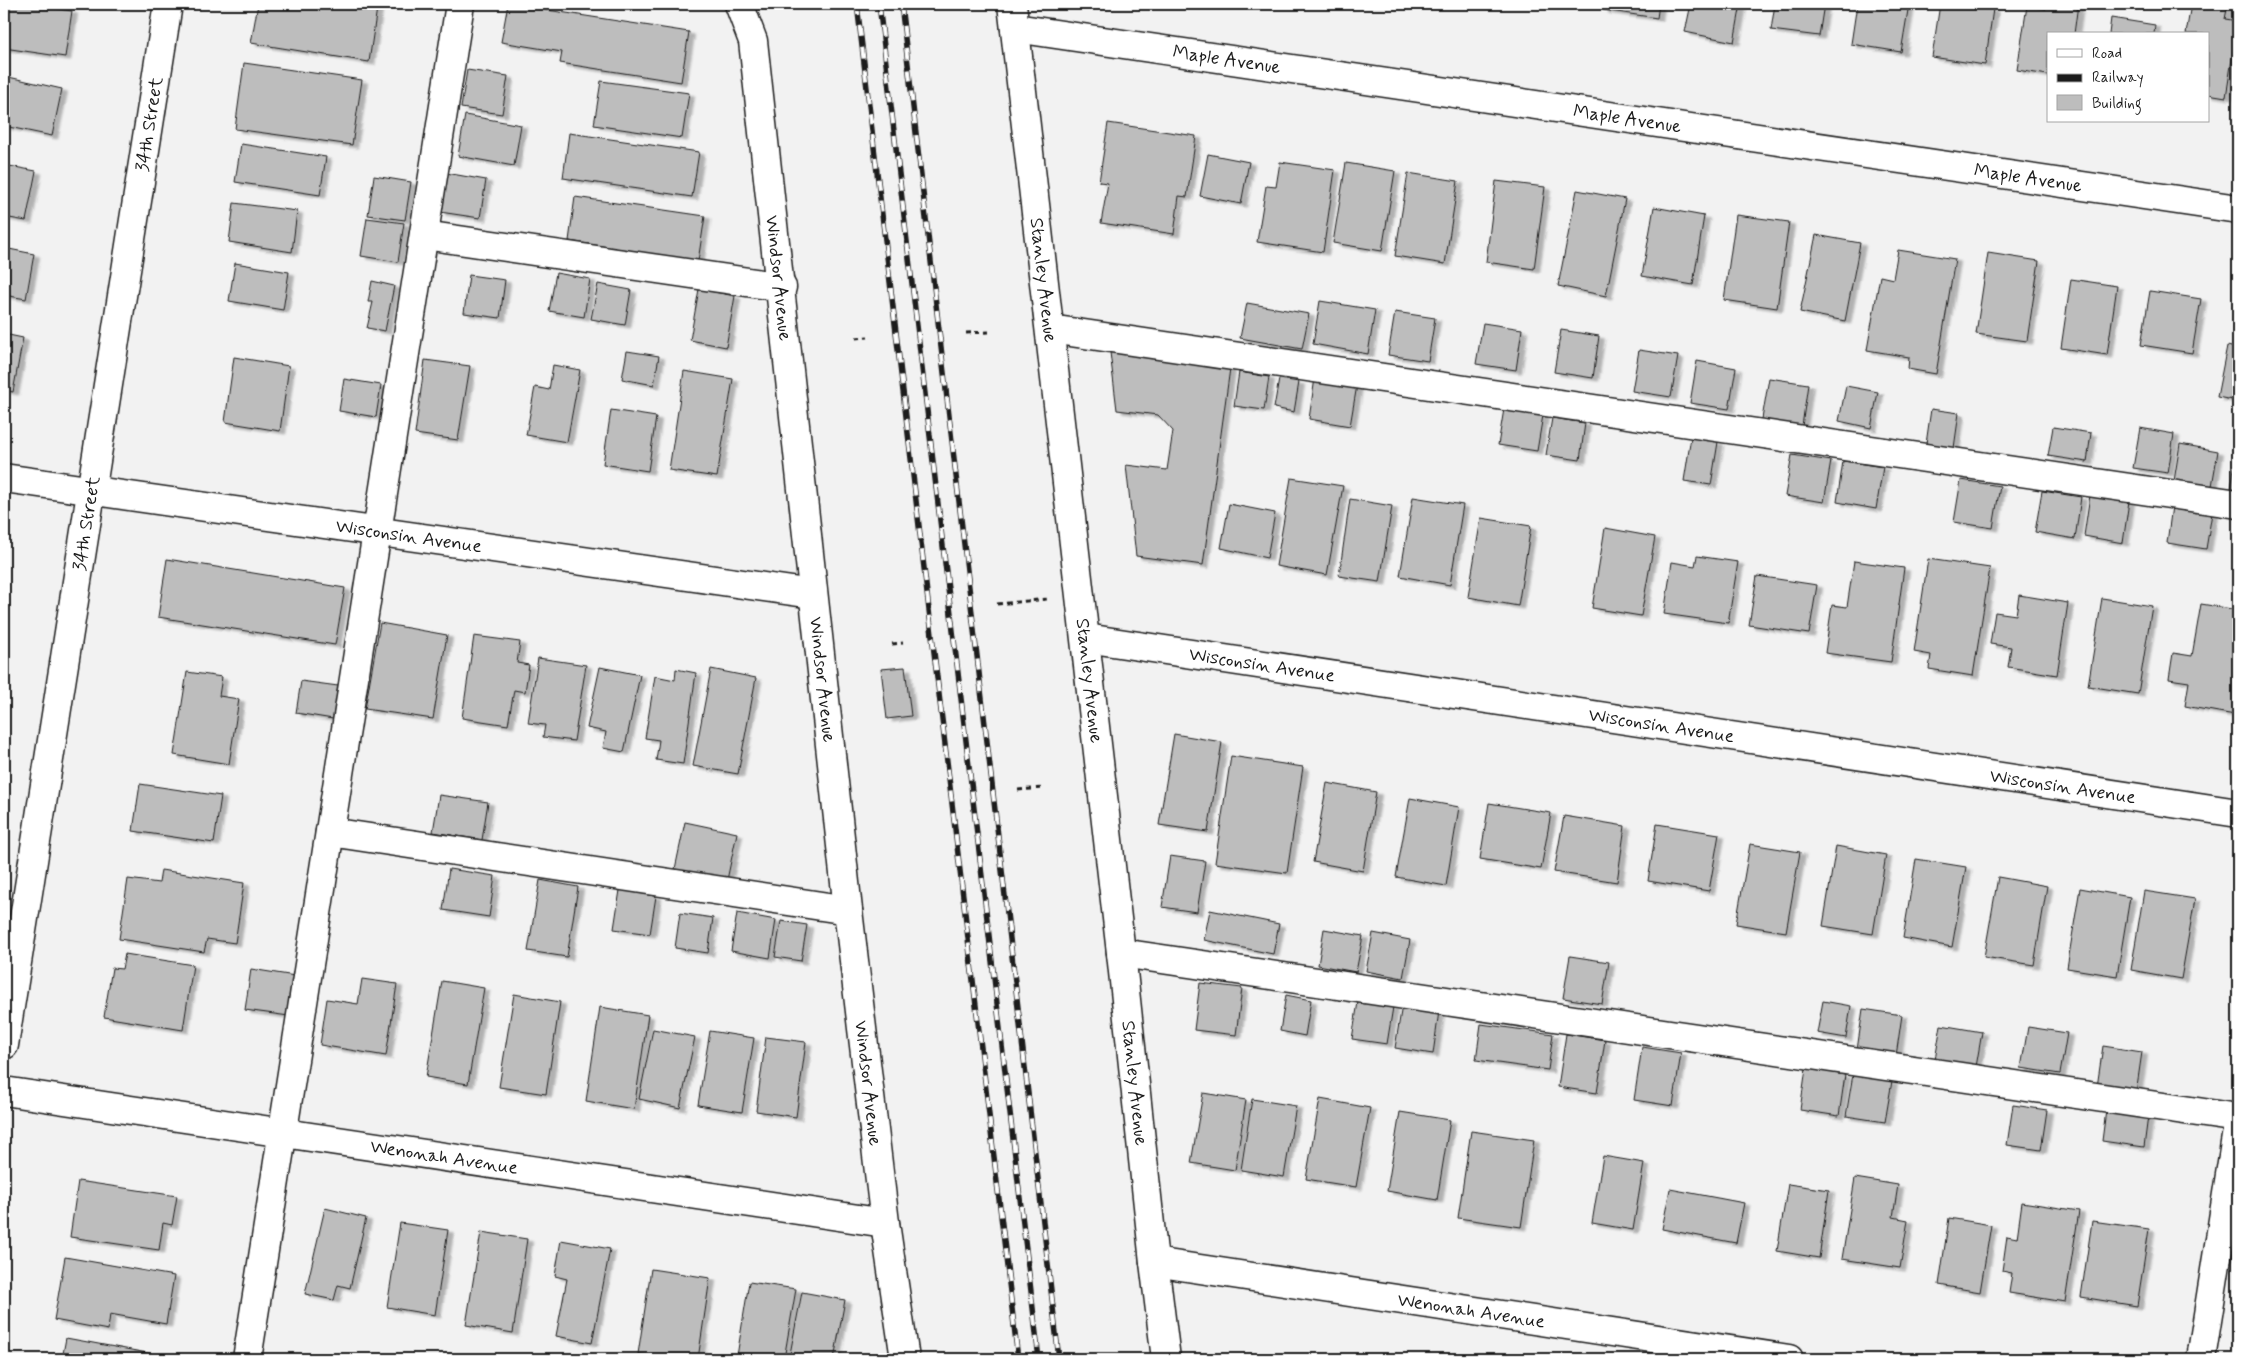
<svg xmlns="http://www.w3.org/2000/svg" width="2242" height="1363" font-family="Mynerve,sans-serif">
	<defs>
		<filter id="shadow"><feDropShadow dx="5.5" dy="3" stdDeviation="1" flood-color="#0004"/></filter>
	</defs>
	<rect width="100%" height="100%" fill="#f2f2f2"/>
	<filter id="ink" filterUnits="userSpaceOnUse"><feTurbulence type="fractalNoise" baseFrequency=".02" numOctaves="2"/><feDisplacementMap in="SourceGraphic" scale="10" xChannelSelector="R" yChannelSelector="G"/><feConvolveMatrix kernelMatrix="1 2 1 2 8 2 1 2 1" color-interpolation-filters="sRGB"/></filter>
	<g filter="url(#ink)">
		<path fill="#bdbdbd" stroke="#1c1c1c" filter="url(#shadow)" d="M4,4h21l47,7 -7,46 -61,-9z
			M258,4h91l28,4 -8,54 -118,-19z
			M508,4l181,28 -8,50 -121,-19 2,-11 -61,-10z
			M1604,4h55l-2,14 -54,-8z
			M1691,4h50l-7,38 -49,-10z
			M1775,4h49l-5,32 -48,-6z
			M1857,4h52l-8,48 -50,-8z
			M1940,4h17l36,5 -8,56 -53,-8z
			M2047,4h31l-4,30h-26v41l-31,-5 10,-64 19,3z
			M2191,4h37l-3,15 13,2 -12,76 -18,-3v-60h-22z
			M2111,18l44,7 -1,9h-45z
			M244,63l118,17 -10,65 -117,-16z
			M467,70l41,6 -6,38 -41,-6z
			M4,76l58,13 -10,47 -48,-10z
			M601,81l88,12 -7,45 -88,-13z
			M465,115l56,10 -7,41 -56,-10z
			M1108,123l88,13 -9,61 -8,-1 -5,38 -73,-11 7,-40 -9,-1z
			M569,133l130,19 -7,45 -129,-19z
			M241,144l85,13 -6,38 -85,-13z
			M1208,154l41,8 -8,42 -41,-8z
			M1280,162l55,8 -12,82 -66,-10 9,-56 10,1z
			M1346,163l49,8 -13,80 -49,-8z
			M4,165l32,6 -10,50 -22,-4z
			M446,173l40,7 -6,38 -40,-6z
			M1408,173l50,8 -13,83 -50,-8z
			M374,176l37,6 -6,38 -37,-5z
			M1496,181l49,6 -11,82 -48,-7z
			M1577,190l48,9 -19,97 -48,-10z
			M575,197l130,19 -7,45 -129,-20z
			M234,203l63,8 -5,41 -63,-10z
			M1654,207l50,9 -11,69 -51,-9z
			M1736,215l53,7 -12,86 -53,-8z
			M367,218l37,5 -6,39 -37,-6z
			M1816,235l44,8 -15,78 -45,-9z
			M4,248l30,6 -8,45 -22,-4z
			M1898,250l57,9 -19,115 -28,-5 1,-12 -42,-7 13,-74 13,3z
			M1988,253l51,8 -12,80 -51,-7z
			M235,263l54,9 -6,38 -54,-9z
			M556,273l34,6 -6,38 -35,-6z
			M469,275l36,5 -5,38 -36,-5z
			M2071,279l46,7 -10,69 -46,-7z
			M372,281l22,5 -9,45 -18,-3 6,-26h-5z
			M598,284l33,6 -6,35 -34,-6z
			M699,289l36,7 -9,51 -36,-7z
			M2150,291l51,8 -9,54 -51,-8z
			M1320,301l55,9 -7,44 -55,-10z
			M1247,303l62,11 -7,35 -62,-11z
			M1395,312l40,6 -7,43 -40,-6z
			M1483,323l39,6 -6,41 -40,-6z
			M1561,330l38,6 -6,42 -39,-6z
			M4,334l19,4 -10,54 -9,-2z
			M2238,335v66l-21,-4 10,-51 9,2z
			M1109,344l122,17 -28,204 -67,-9 -10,-91 41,5 6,-39 -15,-16 -41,-5z
			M1639,350l39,6 -7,41 -39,-6z
			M627,351l32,5 -5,29 -32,-6z
			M234,357l55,9 -9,65 -55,-9z
			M425,360l45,6 -12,74 -43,-6z
			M1697,361l39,7 -7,41 -39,-6z
			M553,365l27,5 -13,72 -41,-7 9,-48 14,3z
			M684,371l49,8 -16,98 -48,-7z
			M1239,372l30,5 -5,33 -30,-4z
			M1315,378l42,7 -7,41 -41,-7z
			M1769,378l39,6 -6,42 -40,-7z
			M344,379l37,6 -5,32 -37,-6z
			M1279,379l20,3 -5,30 -20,-4z
			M1846,386l32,6 -7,36 -32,-7z
			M1505,403l39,6 -7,42 -39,-6z
			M1931,409l28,4 -5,35 -28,-4z
			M611,410l45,7 -8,54 -45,-7z
			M1552,418l33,5 -5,37 -34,-5z
			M2053,427l38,6 -4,29 -39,-6z
			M2140,428l34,6 -6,39 -35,-5z
			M1691,437l27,5 -7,43 -27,-4z
			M2180,444l38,7 -6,35 -38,-5z
			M2236,454h2v36l-7,-1z
			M1792,455l39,6 -7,41 -39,-6z
			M1843,461l40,6 -7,42 -39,-7z
			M1291,478l52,8 -16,89 -51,-9z
			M1961,480l39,6 -7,42 -39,-6z
			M2042,491l39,6 -6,42 -40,-7z
			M2090,495l39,6 -6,42 -39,-7z
			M1413,497l50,8 -13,80 -50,-9z
			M1350,499l42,7 -12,76 -41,-6z
			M1229,504l46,9 -8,45 -46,-10z
			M2172,506l40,7 -6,36 -39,-6z
			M1481,518l50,8 -13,80 -50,-9z
			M1605,528l50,9 -14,79 -49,-8z
			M1697,556l41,6 -10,61 -64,-9 8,-52 23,4z
			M167,559l178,29 -10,57 -177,-28z
			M1928,559l62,9 -17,108 -44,-7 2,-14 -17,-3z
			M1854,561l50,7 -13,94 -66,-9 7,-48 15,2z
			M1757,576l60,9 -8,49 -60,-9z
			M2019,595l49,8 -11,72 -49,-8 3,-20 -21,-3 5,-32 21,3z
			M2102,598l50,8 -14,88 -50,-8z
			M2201,604l37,6v81l-3,24 -50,-9 4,-24 -20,-3 4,-26 19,3z
			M380,623l67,12 -14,84 -68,-10z
			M474,636l46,6 -3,21 12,2 -4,27 -11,-2 -6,35 -46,-7z
			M538,658l48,7 -12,76 -31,-4 2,-12 -17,-2z
			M600,667l40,8 -16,77 -21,-4 3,-16 -19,-4z
			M905,667l6,49 -24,3 -6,-50z
			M676,669l20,4 -13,91 -27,-4 3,-20 -14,-2 10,-62 20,4z
			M711,669l45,9 -18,96 -45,-8z
			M187,672l35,5 -3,19 20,3 -10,65 -55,-9z
			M301,681l37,5 -5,33 -37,-6z
			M1174,734l48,8 -14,90 -49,-7z
			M1231,756l72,11 -16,106 -72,-10z
			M1327,783l49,9 -13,79 -50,-9z
			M140,784l81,12 -7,47 -81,-12z
			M439,795l49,7 -6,38 -49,-8z
			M1410,798l49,9 -13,79 -50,-9z
			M1489,803l62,10 -10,56 -61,-10z
			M1564,816l61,10 -8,56 -63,-10z
			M685,822l52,11 -10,47 -52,-11z
			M1657,824l62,10 -10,57 -61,-10z
			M1750,844l50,8 -14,80 -50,-8z
			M1836,846l50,9 -13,79 -50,-8z
			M1170,856l35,5 -8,51 -35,-5z
			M1916,859l50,8 -14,80 -49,-9z
			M449,869l46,7 -6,41 -46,-7z
			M161,870l83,13 -9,60 -28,-4 -3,13 -85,-13 9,-60 31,4z
			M1998,877l49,9 -13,79 -50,-8z
			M540,880l38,7 -11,70 -39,-6z
			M2080,888l50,9 -13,79 -50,-8z
			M620,890l36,6 -6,38 -36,-5z
			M2144,891l51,8 -14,80 -50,-9z
			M1210,910l69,14 -6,30 -69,-14z
			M680,913l33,5 -5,35 -33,-5z
			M737,913l39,7 -6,38 -39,-7z
			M781,921l26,4 -6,36 -26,-4z
			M1324,929l39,7 -7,36 -38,-7z
			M1373,933l37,7 -7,38 -37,-7z
			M125,954l68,11 -10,65 -79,-13 8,-49 10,1z
			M1570,956l39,6 -7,42 -39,-6z
			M251,969l44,7 -6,40 -44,-6z
			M362,979l35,5 -11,72 -66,-11 7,-46 31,5z
			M442,981l42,7 -16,96 -42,-7z
			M1200,983l42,5 -6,47 -42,-5z
			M514,994l46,8 -14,92 -47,-7z
			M1286,995l25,5 -6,36 -25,-5z
			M1823,1001l28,5 -5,32 -29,-5z
			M1358,1002l35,5 -6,37 -35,-5z
			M1402,1005l37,6 -6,43 -38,-6z
			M600,1007l48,8 -14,94 -48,-8z
			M1863,1009l39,6 -6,41 -39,-6z
			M1481,1024l72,10 -5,36 -72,-10z
			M1941,1025l41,7 -6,35 -41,-7z
			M2028,1027l39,6 -7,41 -39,-6z
			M653,1029l42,8 -15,71 -41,-9z
			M710,1031l44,7 -12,74 -44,-7z
			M1566,1034l39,6 -8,53 -39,-6z
			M766,1037l40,5 -10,75 -40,-6z
			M2103,1046l39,6 -6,41 -39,-6z
			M1642,1047l39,6 -8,53 -39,-6z
			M1806,1068l39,7 -6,41 -39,-6z
			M1853,1074l39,7 -7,41 -39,-6z
			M1203,1093l43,7 -11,70 -44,-7z
			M1252,1099l44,7 -12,71 -43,-7z
			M1320,1099l50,9 -14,79 -50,-8z
			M2013,1105l34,5 -6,40 -34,-5z
			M2106,1110l42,6 -4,31 -42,-6z
			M1400,1112l50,8 -13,80 -50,-9z
			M1471,1131l63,9 -13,87 -63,-9z
			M1603,1156l41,7 -11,67 -41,-7z
			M1855,1178l43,7 -5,32 15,3 -8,48 -58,-9z
			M78,1181l99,15 -5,29 -9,-2 -4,27 -89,-13z
			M1788,1184l41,6 -10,68 -42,-7z
			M1670,1189l74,14 -8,40 -74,-14z
			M2022,1202l57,9 -14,91 -56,-9 3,-20 -10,-2 5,-35 10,2z
			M325,1208l41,10 -16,70 -12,-3 -4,15 -29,-6z
			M1949,1218l42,7 -11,67 -41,-7z
			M2092,1221l57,8 -12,77 -56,-9z
			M400,1223l48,7 -13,85 -48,-8z
			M481,1232l46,7 -14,94 -47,-8z
			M561,1240l49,9 -18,94 -36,-7 11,-57 -12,-3z
			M65,1257l109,19 -8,48 -56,-10 -2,16 -54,-10z
			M651,1269l59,9 -12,81h-24l-36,-5z
			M749,1282l47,7 -12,70h-23l-24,-3z
			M802,1292l43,8 -11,59h-45z
			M66,1338l103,19v2h-107z"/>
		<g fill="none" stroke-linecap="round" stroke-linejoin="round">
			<defs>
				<g id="minor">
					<path id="s1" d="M739,4l14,37 95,869 37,313 20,136"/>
					<path id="s2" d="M1012,4l109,949 33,309 12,97"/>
					<path id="s3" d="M1015,28l1223,181"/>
					<path d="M424,235l358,52"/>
					<path d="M1050,329l1188,175"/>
					<path id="s4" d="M4,478l809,116"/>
					<path id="s5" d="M1086,638l1152,175"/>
					<path d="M330,832l518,78"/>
					<path d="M1121,953l1117,165"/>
					<path id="s6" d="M4,1045l164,-1041"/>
					<path id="s7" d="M4,1091l881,132"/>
					<path id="s8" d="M1154,1262l635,97"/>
					<path d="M247,1359l213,-1355"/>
					<path d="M2201,1359l37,-235"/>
				</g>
			</defs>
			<use href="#minor" stroke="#1c1c1c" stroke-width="31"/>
			<path stroke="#1c1c1c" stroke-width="3" stroke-dasharray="5 4" stroke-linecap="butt" d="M966,333l23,-1
				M856,338l12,-1
				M997,604l51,-5
				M892,644l11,-1
				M1018,790l25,-2"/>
			<use href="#minor" stroke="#fff" stroke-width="28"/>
			<defs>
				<path id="rail" d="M857,4l161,1355
					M879,4l160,1355
					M901,4l158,1355"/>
			</defs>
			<use href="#rail" stroke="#1c1c1c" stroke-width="5.5"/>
			<use href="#rail" stroke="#fff" stroke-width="4" stroke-dasharray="11" stroke-linecap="butt"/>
		</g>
	</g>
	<g text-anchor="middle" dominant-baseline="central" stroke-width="4" stroke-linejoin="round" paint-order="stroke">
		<g font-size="19" fill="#1c1c1c" stroke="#fff">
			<text stroke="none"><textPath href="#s3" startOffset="214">Maple Avenue</textPath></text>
			<text stroke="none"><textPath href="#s3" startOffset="619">Maple Avenue</textPath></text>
			<text stroke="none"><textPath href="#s6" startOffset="932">34th Street</textPath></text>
			<text stroke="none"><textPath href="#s3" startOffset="1024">Maple Avenue</textPath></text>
			<text stroke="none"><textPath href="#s1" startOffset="278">Windsor Avenue</textPath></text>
			<text stroke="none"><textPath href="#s2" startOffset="278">Stanley Avenue</textPath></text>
			<text stroke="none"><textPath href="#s6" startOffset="528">34th Street</textPath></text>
			<text stroke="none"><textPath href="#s4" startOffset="409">Wisconsin Avenue</textPath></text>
			<text stroke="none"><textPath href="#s5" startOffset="178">Wisconsin Avenue</textPath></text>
			<text stroke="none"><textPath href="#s1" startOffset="682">Windsor Avenue</textPath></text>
			<text stroke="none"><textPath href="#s2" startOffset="681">Stanley Avenue</textPath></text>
			<text stroke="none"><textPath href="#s5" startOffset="582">Wisconsin Avenue</textPath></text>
			<text stroke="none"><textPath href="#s5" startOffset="988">Wisconsin Avenue</textPath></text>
			<text stroke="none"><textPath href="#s1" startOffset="1088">Windsor Avenue</textPath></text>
			<text stroke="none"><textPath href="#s2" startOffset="1086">Stanley Avenue</textPath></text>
			<text stroke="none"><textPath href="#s7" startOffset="445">Wenonah Avenue</textPath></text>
			<text stroke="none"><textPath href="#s8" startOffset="321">Wenonah Avenue</textPath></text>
		</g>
	</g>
	<rect width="2242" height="1363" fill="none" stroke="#fff" stroke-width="20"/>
	<rect x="10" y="10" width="2222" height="1343" fill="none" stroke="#1c1c1c" stroke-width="2" filter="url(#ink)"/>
	<rect x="2047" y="32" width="162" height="90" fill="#ffffff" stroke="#a4a4a4"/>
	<rect x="2057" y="49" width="25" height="8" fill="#ffffff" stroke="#a4a4a4"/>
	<text x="2092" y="58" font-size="15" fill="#1c1c1c">Road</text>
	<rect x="2057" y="74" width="25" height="8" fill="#1c1c1c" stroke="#a4a4a4"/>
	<text x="2092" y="82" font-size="15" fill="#1c1c1c">Railway</text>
	<rect x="2057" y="95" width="25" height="15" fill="#bdbdbd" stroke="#a4a4a4"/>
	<text x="2092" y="108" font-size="15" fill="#1c1c1c">Building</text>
</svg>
